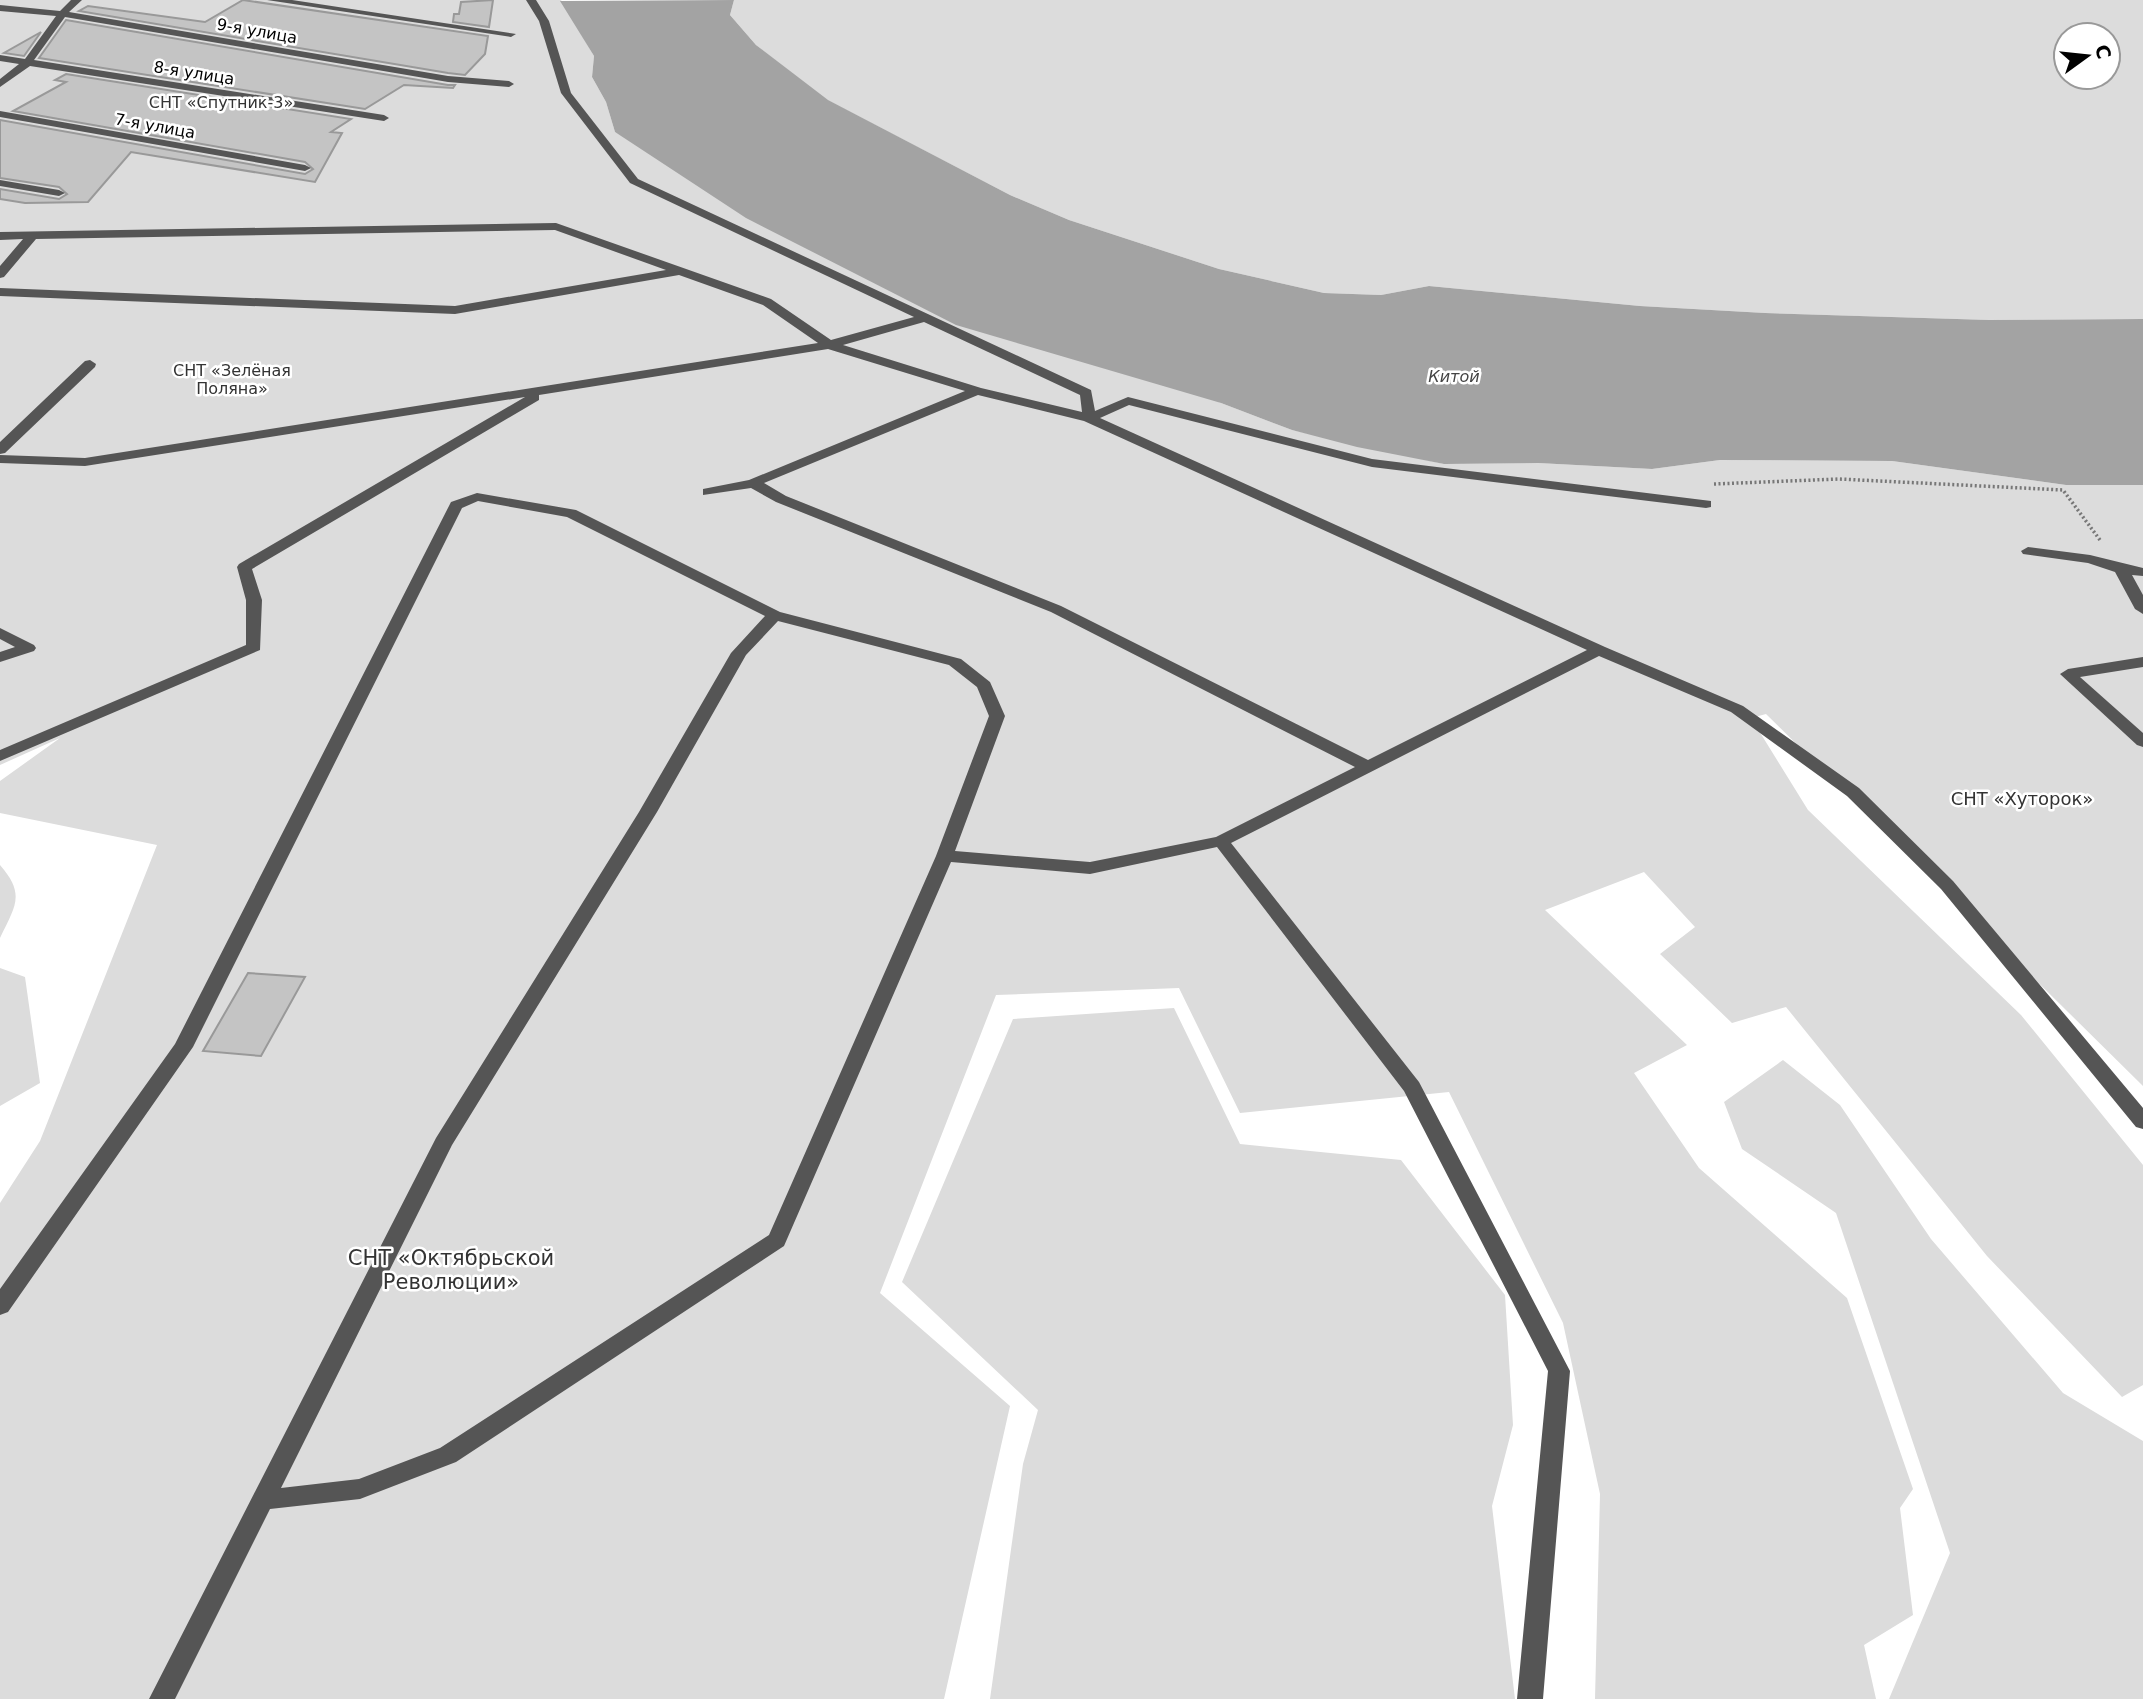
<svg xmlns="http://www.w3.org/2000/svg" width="2143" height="1699" font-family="'DejaVu Sans',sans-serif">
	<rect width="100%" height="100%" fill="#fff"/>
	<path fill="#dcdcdc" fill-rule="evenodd" d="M0,0h561l33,56 -2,21 14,25 9,30 606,271 71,27 152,34 94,-1 114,6 68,-9 172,1 174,24h77v601l-377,-372 -15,4 57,92 213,205 122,150v220l-21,12 -135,-141 -201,-249 -54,16 -72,-69 35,-27 -51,-55 -99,38 142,135 -53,28 65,95 148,130 66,191 -13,19 13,107 -49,30 12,54h-281l5,-205 -37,-171 -114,-231 -209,21 -61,-125 -183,7 -116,298 130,113 -66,293h-944v-496l40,-62 117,-296 -157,-32v-32l60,-43 -60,27z
		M734,0h1409v319l-154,1 -224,-7 -125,-7 -211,-20 -48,9 -57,-2 -105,-24 -150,-49 -59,-25 -183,-95 -71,-55 -26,-30zM2066,35h42v42h-42z
		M0,865c26,30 15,41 0,73z
		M0,968l25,9 15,106 -40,23z
		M1174,1008l66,136 161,16 104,135 8,130 -21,81 23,193h-525l33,-235 15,-54 -136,-128 111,-263z
		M1783,1060l57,45 91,134 132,154 80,48v258h-254l61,-146 -114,-340 -94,-64 -18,-47z"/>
	<path fill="#a3a3a3" d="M734,0l-4,15 26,30 72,55 182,95 59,25 150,49 105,24 57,2 48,-9 211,20 125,7 224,7 154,-1v166h-77l-174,-24 -172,-1 -68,9 -114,-6 -94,1 -87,-17 -65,-17 -71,-27 -265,-78 -210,-107 -131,-86 -9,-30 -14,-25 2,-21 -34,-55z"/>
	<path fill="#c4c4c4" stroke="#999" stroke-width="2" d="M243,0l245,36 -3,18 -20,21 -17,-2 -369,-62 9,-5 117,16z
		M493,0l-4,27 -36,-5 1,-8h5l2,-12z
		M66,20l382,65h7l-2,3 -49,-3 -39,24 -326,-51z
		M41,32l-17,24 -20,-3z
		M66,74l285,45 -20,13 11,1 -27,49 -184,-30 -43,50 -63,1 -25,-4v-10l59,10 8,-5 -8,-7 -59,-9v-58l305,54 8,-5 -8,-7 -292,-51 53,-29 -11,-2z
		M248,973l57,4 -44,79 -58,-5z"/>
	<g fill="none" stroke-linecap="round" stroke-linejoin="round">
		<path stroke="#777" stroke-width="3.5" stroke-dasharray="2 2.5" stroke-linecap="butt" d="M1714,484l125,-5 224,11 37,50"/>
		<path fill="#555" fill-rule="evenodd" d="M71,0h11l-13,12 379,64 61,5 5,3 -5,3 -61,-5 -383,-65 -31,43 350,55 5,3 -5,3 -354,-55 -30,21v-8l19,-15 -19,-3v-6l25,4 31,-43 -56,-5v-6l60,6z
			M267,0h25l224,34 -5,3z
			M526,0h10l13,21 22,72 67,86 453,211 4,21 33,-14 244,62 339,42v6l-5,1 -334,-41 -243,-62 -29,13 505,229 138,59 116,82 94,93 190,227v21l-7,-2 -195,-238 -94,-93 -116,-84 -132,-56 -368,187 188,239 151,289 -27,328h-26l31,-328 -144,-280 -187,-244 -127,27 -139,-12 -167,384 -328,216 -96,37 -90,10 -95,190h-26l287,-561 203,-326 92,-159 34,-37 -198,-99 -89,-16 -16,7 -269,539 -185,265 -8,3v-26l175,-245 276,-542 26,-9 99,17 204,102 181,47 29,23 15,34 -50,135 135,11 126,-25 139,-70 -304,-155 -275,-110 -25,-14 -48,7v-6l46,-9 216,-89 -137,-42 -289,46v5l-287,169 10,31 -2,50 -260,111v-11l246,-105v-45l-9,-33 2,-3 286,-167 -440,69 -85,-3v-8l85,3 733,-115 -55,-38 -84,-30 -224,39 -455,-18v-8l455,18 211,-36 -111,-40 -519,9 -32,38 -4,1v-12l23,-27 -23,1v-8l556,-9 215,76 60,41 83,-23 -284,-134 -69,-90 -22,-72zM924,322l156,73 2,17 -101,-24 -138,-43zM978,395l106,26 503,229 -219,110 -307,-154 -275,-110 -22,-13zM778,621l171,44 28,22 12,29 -53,140 -167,379 -329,213 -81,31 -78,9 171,-343 205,-333 89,-157z
			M0,111l305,54 6,3 -6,3 -305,-54z
			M0,180l59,10 6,3 -6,3 -59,-10z
			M90,360l6,4 -1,3 -90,86 -5,1v-12l85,-81z
			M2028,547l62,8 53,13v8l-11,-1 11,20v19l-8,-5 -20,-37 -27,-9 -65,-9 -2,-3z
			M0,628l34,17 2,3 -2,3 -34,11v-10l15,-5 -15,-8z
			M2143,657v10l-63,10 63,56v14l-6,-2 -77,-71 8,-5z"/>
	</g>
	<g text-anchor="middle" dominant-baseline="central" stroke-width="5" stroke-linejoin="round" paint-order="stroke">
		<g font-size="16" fill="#000" stroke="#fff">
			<text transform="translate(257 31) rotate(10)">9-я улица</text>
			<text transform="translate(194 73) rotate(9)">8-я улица</text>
			<text transform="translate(155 126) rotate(10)">7-я улица</text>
		</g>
		<g font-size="16" fill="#333" stroke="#fff">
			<text x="221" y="102">СНТ «Спутник-3»</text>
			<text x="232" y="370">СНТ «Зелёная<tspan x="232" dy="18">Поляна»</tspan></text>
		</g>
		<g font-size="16" font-style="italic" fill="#444" stroke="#fff">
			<text x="1454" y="376">Китой</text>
		</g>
		<g font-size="18" fill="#333" stroke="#fff">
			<text x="2022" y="798">СНТ «Хуторок»</text>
		</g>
		<g font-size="21" fill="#333" stroke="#fff">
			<text x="451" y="1258">СНТ «Октябрьской<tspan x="451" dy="24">Революции»</tspan></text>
		</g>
	</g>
	<g transform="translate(2087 56) rotate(75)"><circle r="33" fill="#ffffff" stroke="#999999" stroke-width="2"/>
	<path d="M0-5L12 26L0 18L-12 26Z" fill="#000000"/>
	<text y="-10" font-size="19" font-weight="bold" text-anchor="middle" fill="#000000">С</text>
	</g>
</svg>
